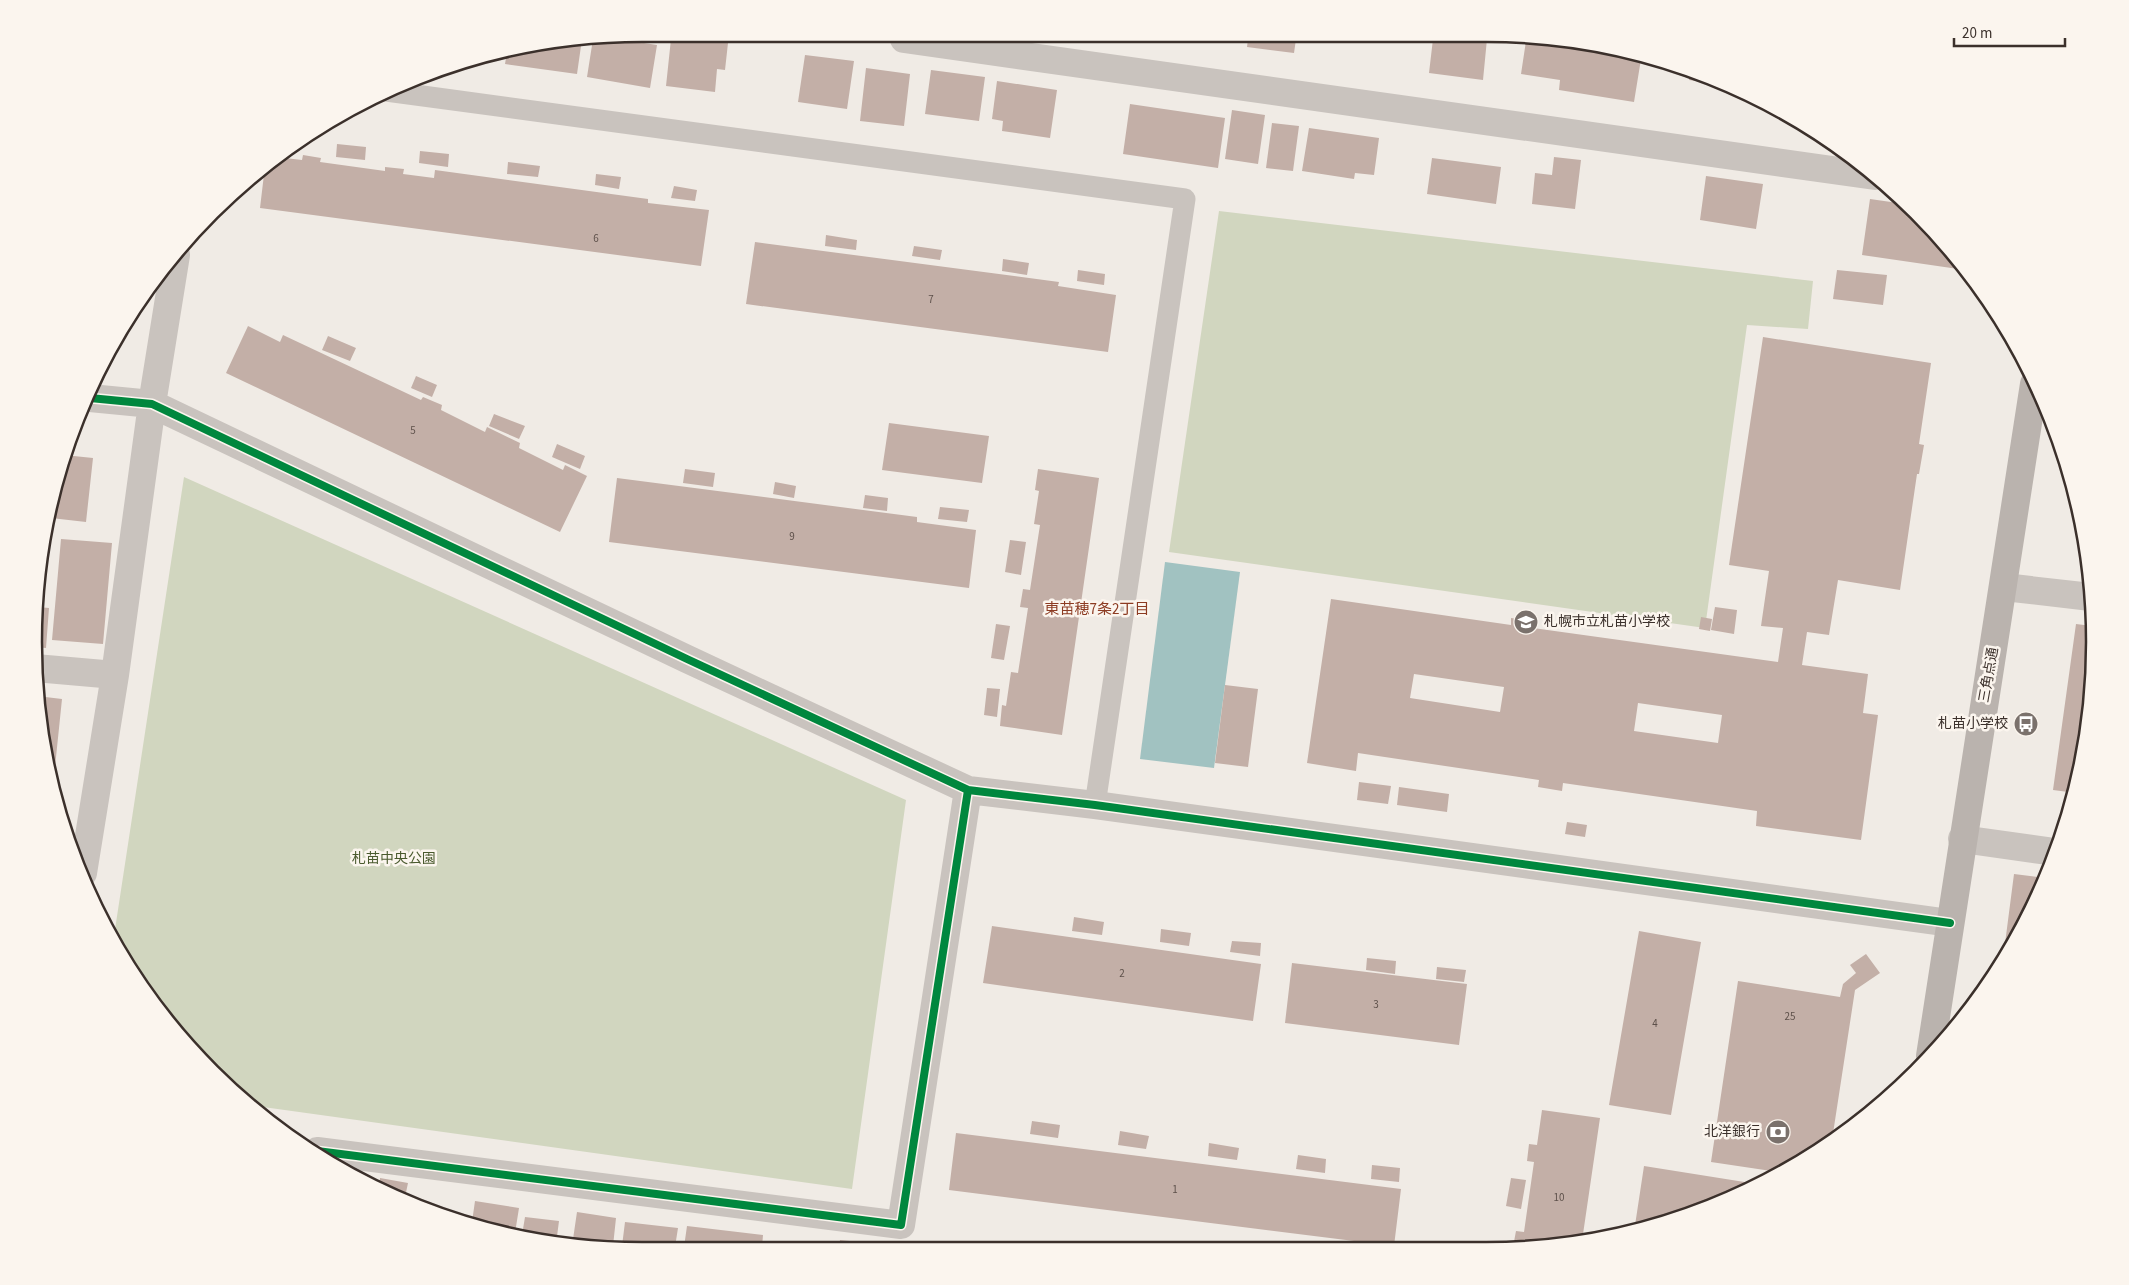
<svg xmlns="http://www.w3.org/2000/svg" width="2129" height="1285" font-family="'Source Sans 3','Noto Sans JP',sans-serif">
	<rect width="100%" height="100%" fill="#f0ebe5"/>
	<path fill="#d1d6bf" d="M1219,211l594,70 -5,48 -61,-4 -42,303 -536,-76z
		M184,477l722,323 -54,389 -603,-84 -37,-32 -75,-92 -23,-45z"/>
	<path fill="#a1c2c1" d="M1165,562l75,10 -26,196 -74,-9z"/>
	<path fill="#c3afa7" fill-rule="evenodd" d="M563,39h19l-5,35 -72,-10 2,-12z
		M593,39h25l39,6 -7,43 -63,-11z
		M671,39l57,4 -3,27 -8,-1 -2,23 -49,-6z
		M1196,39h18v4z
		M1248,39h48l-2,14 -47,-6z
		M1433,39h54l-4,41 -54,-7z
		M1526,41l115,18 -7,43 -75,-12 1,-10 -39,-6z
		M805,55l49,6 -7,48 -49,-7z
		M866,68l44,6 -6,52 -44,-5z
		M931,70l54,7 -6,44 -54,-7z
		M1690,72l29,8 10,6 -40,-6z
		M997,81l60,9 -7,48 -48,-7 1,-10 -11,-2z
		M1130,104l95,14 -7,50 -95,-14z
		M1232,110l33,5 -7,49 -33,-5z
		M1272,123l27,3 -6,45 -27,-3z
		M1309,128l70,10 -5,37 -19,-2 -1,6 -52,-8z
		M337,144l29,3 -1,13 -29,-3z
		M420,151l29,3 -1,13 -29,-4z
		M303,155l18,3 -1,4 65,9v-4l19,2 -1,5 31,4 1,-8 213,29v4l61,7 -8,56 -441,-58 5,-42 11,-9 26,3z
		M1554,157l27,3 -6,49 -43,-5 3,-31 17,2z
		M1432,158l69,9 -5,37 -69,-10z
		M508,162l32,4 -2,11 -31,-3z
		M596,174l25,3 -2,12 -24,-4z
		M1706,176l57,8 -7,45 -56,-9z
		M674,186l23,4 -2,11 -24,-3z
		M1870,199l35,5 39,37 21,29 -103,-15z
		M826,235l31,5 -1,10 -31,-4z
		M755,242l304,40 -1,4 58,9 -8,57 -362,-48z
		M914,246l28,4 -2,10 -28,-4z
		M1003,259l26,4 -2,12 -25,-4z
		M1078,270l27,4 -1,11 -27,-4z
		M1837,270l50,5 -4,30 -50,-6z
		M248,326l32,16 3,-7 138,65 2,-3 19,8 -1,5 44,22 2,-5 33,16 -1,5 44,22 2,-5 22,11 -27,56 -334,-159z
		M328,336l28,12 -6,13 -28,-11z
		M1763,337l168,26 -12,81 5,1 -5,29h-2l-17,116 -62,-10 -9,55 -22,-3 -5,33 66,9 -5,39 15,2 -17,125 -105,-14 1,-15 -194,-28 -1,8 -24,-4 1,-7 -181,-27 -2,18 -49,-8 24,-164 180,26v-7l23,3 -1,7 245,34 5,-34 -22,-2 8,-55 -40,-6zM1414,674l90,13 -4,25 -90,-14zM1638,703l84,12 -4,28 -84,-12z
		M416,376l21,9 -5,12 -21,-9z
		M494,414l31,12 -6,13 -30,-13z
		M889,423l100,13 -7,47 -100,-13z
		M557,444l28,12 -5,13 -28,-12z
		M64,455l29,3 -7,64 -35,-4z
		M685,469l30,4 -2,14 -30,-4z
		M1038,469l61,9 -37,257 -62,-9 2,-21 4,1 5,-34 7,1 10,-65 -8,-1 3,-18 7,1 10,-65 -6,-1 5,-33 -4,-1z
		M617,478l300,39v5l59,8 -7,58 -360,-46z
		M775,482l21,4 -2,12 -21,-4z
		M865,495l23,3 -1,13 -24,-3z
		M940,507l29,3 -2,12 -29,-3z
		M45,538l-3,45 -4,-1 1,-19z
		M61,539l51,4 -9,101 -51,-4z
		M1010,540l16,2 -5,33 -16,-3z
		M38,607l11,1 -3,40 -12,-1z
		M1715,607l22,3 -3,24 -23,-4z
		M1701,617l11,2 -2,12 -11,-2z
		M996,624l14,2 -6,34 -13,-2z
		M2076,624l16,2 2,56 -18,111 -23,-3z
		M1225,685l33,4 -10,78 -33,-4z
		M987,688l13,1 -3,28 -13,-2z
		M37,696l25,3 -7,68h-6l-10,-45z
		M1359,782l32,4 -3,18 -31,-4z
		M1399,787l50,7 -2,18 -50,-7z
		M1567,822l20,3 -2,12 -20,-3z
		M2014,874l31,4 -12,33 -30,48z
		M1074,917l30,5 -2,13 -30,-4z
		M992,926l269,38 -8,57 -270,-38z
		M1161,929l30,4 -2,13 -29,-4z
		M1639,931l62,11 -30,173 -62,-10z
		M1232,941l29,2 -1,13 -30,-4z
		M1866,954l14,19 -25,17 -23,150 -41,30 -14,5 1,-3 -67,-10 27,-181 102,16 3,-13 13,-11 -6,-8z
		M1367,958l29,3 -1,13 -29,-4z
		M1292,963l175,21 -8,61 -174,-22z
		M1437,967l29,3 -2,12 -28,-3z
		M1542,1110l58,8 -18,123 -61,9 -8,-3 3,-16 8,1 10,-70 -7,-1 2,-17 8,1z
		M1032,1121l28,4 -2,13 -28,-4z
		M1120,1131l29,5 -3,13 -28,-4z
		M956,1133l445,56 -7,57 -445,-56z
		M1209,1143l30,5 -2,12 -29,-4z
		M1298,1155l28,4 -1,14 -29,-4z
		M1372,1165l28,3 -1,14 -28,-3z
		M1644,1166l113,18 -113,46 -10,2z
		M380,1178l28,5 -4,19 -25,-15z
		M1511,1178l15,2 -5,29 -15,-3z
		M475,1201l44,7 -4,25 -43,-11z
		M577,1212l39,6 -3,28h-41z
		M525,1217l34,4 -3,23 -34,-9z
		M625,1222l53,6 -3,19 -53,-1z
		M687,1226l76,9 -1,12h-78z
		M840,1240l59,6v1h-60z"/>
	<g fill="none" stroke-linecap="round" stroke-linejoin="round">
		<path stroke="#c9c3be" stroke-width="21" d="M386,91l799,108 -90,606"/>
		<path stroke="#c9c3be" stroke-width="28" d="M904,39l971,137
			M90,398l62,6 535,255 281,131 127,15 855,118
			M2004,587l87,10
			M35,668l80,7
			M1962,839l93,13
			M83,873l32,-198 37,-271 24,-149
			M317,1151l584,74 67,-435"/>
		<path stroke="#bab3ae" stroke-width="28" d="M1930,1056c33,-224 71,-448 104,-672"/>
		<defs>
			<path id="cycleway" d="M90,398l62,6 535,255 281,131 127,15 855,118
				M317,1151l584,74 67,-435"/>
		</defs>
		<use href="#cycleway" stroke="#fbf5ee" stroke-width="11"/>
		<use href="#cycleway" stroke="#00873e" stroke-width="8"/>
	</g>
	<defs>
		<symbol id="school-disc" viewBox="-11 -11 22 22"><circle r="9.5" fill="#7a716c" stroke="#fbf5ee"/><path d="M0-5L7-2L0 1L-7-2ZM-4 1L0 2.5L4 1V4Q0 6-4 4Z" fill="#fff"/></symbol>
		<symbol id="bus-disc" viewBox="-11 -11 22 22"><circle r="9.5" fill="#7a716c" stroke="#fbf5ee"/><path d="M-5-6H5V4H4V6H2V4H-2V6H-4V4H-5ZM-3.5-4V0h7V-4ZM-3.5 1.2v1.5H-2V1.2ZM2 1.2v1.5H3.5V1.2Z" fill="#fff"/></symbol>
		<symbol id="bank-disc" viewBox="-11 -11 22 22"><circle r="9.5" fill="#7a716c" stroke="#fbf5ee"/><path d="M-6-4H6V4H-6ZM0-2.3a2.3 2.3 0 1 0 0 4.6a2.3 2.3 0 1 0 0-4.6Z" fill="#fff"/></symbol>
	</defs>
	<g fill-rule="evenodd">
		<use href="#school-disc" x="1512" y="608" width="28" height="28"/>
		<use href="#bus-disc" x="2012" y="710" width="28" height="28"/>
		<use href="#bank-disc" x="1764" y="1118" width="28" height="28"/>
	</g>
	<g text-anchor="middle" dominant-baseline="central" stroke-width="5" stroke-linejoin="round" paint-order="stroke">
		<g font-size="11" fill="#5d504a">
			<text x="596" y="238">6</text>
			<text x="931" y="299">7</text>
			<text x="413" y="430">5</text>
			<text x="792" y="536">9</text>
			<text x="1122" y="973">2</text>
			<text x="1376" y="1004">3</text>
			<text x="1790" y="1016">25</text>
			<text x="1655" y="1023">4</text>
			<text x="1175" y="1189">1</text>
			<text x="1559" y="1197">10</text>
		</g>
		<g font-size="14" fill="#3b302b" stroke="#fbf5ee" text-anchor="end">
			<text x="1544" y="622" text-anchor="start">札幌市立札苗小学校</text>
			<text x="2008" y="724">札苗小学校</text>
			<text x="1760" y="1132">北洋銀行</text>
		</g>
		<g font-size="14" fill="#3b302b" stroke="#fbf5ee">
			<text transform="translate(1989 675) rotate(-80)">三角点通</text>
		</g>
		<g font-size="14" fill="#4a5a2e" stroke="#fbf5ee">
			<text x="394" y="859">札苗中央公園</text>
		</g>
		<g font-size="15" fill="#8c3b22" stroke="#fbf5ee">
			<text x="1097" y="609">東苗穂7条2丁目</text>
		</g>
	</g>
	<path d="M0 0H2129V1285H0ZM642 42H1486A600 600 0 0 1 2086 642V642A600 600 0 0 1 1486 1242H642A600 600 0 0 1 42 642V642A600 600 0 0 1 642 42Z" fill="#fbf5ee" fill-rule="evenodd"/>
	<path fill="none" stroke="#3b302b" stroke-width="2.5" d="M642 42H1486A600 600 0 0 1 2086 642V642A600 600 0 0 1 1486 1242H642A600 600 0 0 1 42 642V642A600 600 0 0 1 642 42Z"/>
	<path d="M1954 38v8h111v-8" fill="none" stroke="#3b302b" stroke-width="2.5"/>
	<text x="1962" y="38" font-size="15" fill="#3b302b" stroke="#fbf5ee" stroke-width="4" paint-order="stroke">20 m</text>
</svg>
